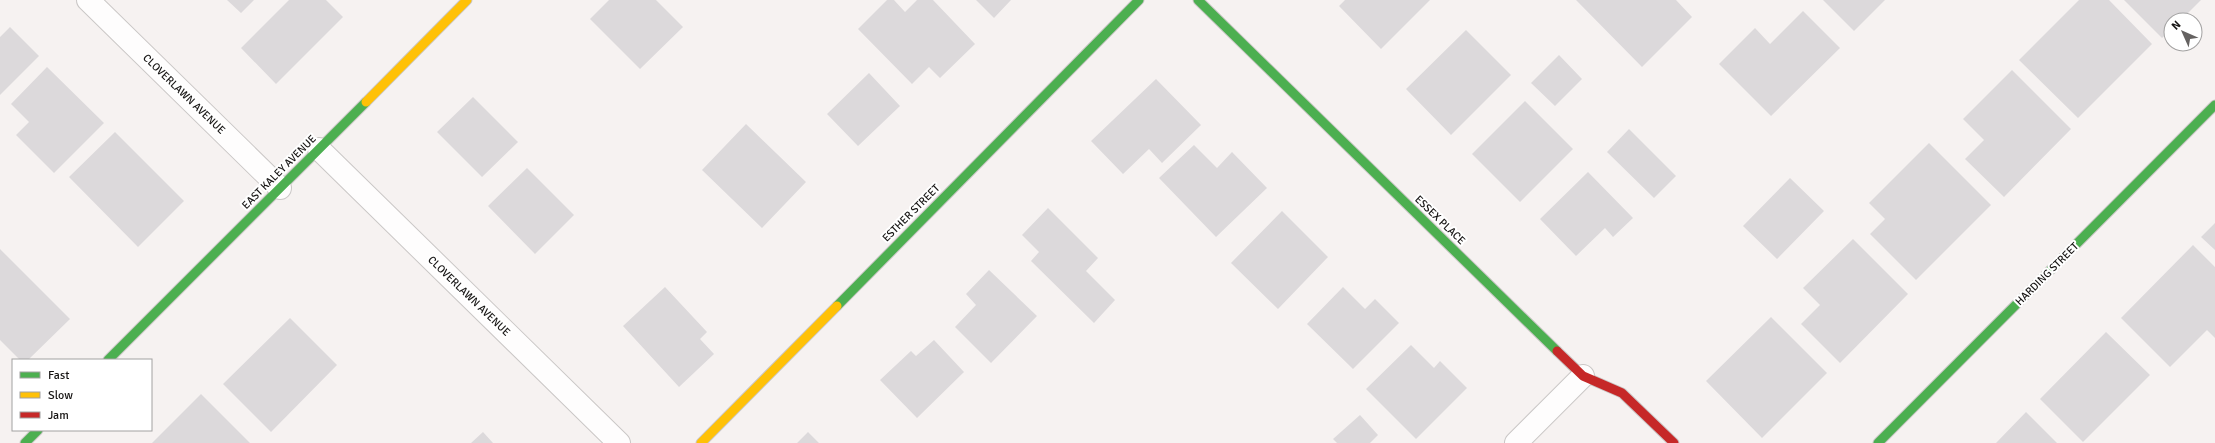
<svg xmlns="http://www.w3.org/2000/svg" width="2215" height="443" font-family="Signika,sans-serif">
	<rect width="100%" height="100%" fill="#f6f2f1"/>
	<path fill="#dcd9db" d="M227,0h27l-13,13z
		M289,0h37l17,17 -67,67 -35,-36z
		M609,0h47l27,27 -43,42 -50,-50z
		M887,0h7l11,12 12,-12h16l42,44 -35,34 -11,-11 -17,17 -54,-55z
		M976,0h35l-17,18z
		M1345,0h85l-49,49 -42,-43z
		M1576,0h100l16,17 -50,50z
		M1823,0h62l-31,31z
		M2079,0h30l43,44 -74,74 -59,-58z
		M2124,0h77l-20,20h-10v10l-9,8z
		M1803,11l37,37 -69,68 -52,-52 36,-36 15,16z
		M10,27l29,29 -39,39v-58z
		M1466,30l45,45 -60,60 -45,-46z
		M1559,55l23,24 -27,27 -24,-23z
		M47,67l57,56 -50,50 -38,-38 13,-13 -18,-18z
		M2012,70l59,59 -67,68 -39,-38 19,-19 -21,-21z
		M869,73l31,33 -42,40 -31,-32z
		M1156,79l45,46 -39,38 -13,-14 -26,25 -32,-33z
		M473,97l45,45 -36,35 -45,-45z
		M1525,101l48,48 -53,53 -48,-48z
		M746,124l60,58 -44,46 -60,-58z
		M1629,129l47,47 -22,22 -47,-46z
		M115,132l69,69 -46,46 -69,-70z
		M1929,143l62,62 -75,75 -46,-46 15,-15 -16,-16z
		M1194,145l23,23 15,-16 35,36 -51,49 -57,-59z
		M527,168l47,47 -39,39 -47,-48z
		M1588,172l45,46 -20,19 -8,-9 -29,28 -36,-37z
		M1790,178l34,33 -47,48 -34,-33z
		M1048,208l50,50 -12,13 29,29 -21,23 -63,-62 8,-9 -17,-17z
		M1282,211l46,46 -50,52 -47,-46z
		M2215,223v27l-14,-13z
		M1853,239l55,55 -68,69 -39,-39 19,-19 -17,-17z
		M2193,245l22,22v71l-8,-8 -37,37 -49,-49z
		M0,249l70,70 -42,41h-8l-20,-20z
		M989,270l48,46 -46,47 -36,-36 21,-22 -10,-11z
		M665,287l42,45 -7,7 14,15 -35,33 -56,-61z
		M1343,287l22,22 10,-10 24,24 -46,46 -46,-45z
		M1771,317l56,56 -65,65 -56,-57z
		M290,318l47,47 -66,67 -48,-48z
		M2106,332l44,43 -67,67 -43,-43z
		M934,340l30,32 -47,46 -37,-38 31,-29 5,5z
		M1411,345l23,23 6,-7 27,27 -51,51 -50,-50z
		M201,394l49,49h-98z
		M2026,412l31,31h-61z
		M1360,415l18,20 -8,8h-33l-4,-4z
		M483,432l10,11h-22z
		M808,432l11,11h-22z"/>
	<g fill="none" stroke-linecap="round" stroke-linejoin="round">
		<defs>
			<path id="street" d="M88,0l192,188
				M319,149l300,294
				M1516,443l67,-67"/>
			<path id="fast" d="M1198,0l359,351
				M837,306l302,-306
				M108,360l258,-258
				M25,443l13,-13
				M1878,443l337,-338"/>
			<path id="slow" d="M366,102l101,-102
				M701,443l136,-137"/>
			<path id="jam" d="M1557,351l26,25 39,17 52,50"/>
		</defs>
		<use href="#street" stroke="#cac7c6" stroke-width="24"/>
		<use href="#fast" stroke="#cac7c6" stroke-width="11"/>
		<use href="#slow" stroke="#cac7c6" stroke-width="11"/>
		<use href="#jam" stroke="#cac7c6" stroke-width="11"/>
		<use href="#street" stroke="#fefdfd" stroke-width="22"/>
		<use href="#fast" stroke="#4caf50" stroke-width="9"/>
		<use href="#slow" stroke="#ffc107" stroke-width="9"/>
		<use href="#jam" stroke="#c62828" stroke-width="9"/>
	</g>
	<g text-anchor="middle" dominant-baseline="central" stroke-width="4" stroke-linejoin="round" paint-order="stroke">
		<g font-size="11" fill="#171514" stroke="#fff">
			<text transform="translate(184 94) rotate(44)">CLOVERLAWN AVENUE</text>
			<text transform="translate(279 172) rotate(-45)">EAST KALEY AVENUE</text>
			<text transform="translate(911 213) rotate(-45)">ESTHER STREET</text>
			<text transform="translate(1440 220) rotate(44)">ESSEX PLACE</text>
			<text transform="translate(2047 274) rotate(-45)">HARDING STREET</text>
			<text transform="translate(469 296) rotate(44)">CLOVERLAWN AVENUE</text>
		</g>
	</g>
	<rect x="12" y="359" width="140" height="72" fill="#ffffff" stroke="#a2a1a1"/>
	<rect x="20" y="372" width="20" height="6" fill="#4caf50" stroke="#a2a1a1"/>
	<text x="48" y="379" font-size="12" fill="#171514">Fast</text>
	<rect x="20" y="392" width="20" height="6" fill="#ffc107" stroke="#a2a1a1"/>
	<text x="48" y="399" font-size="12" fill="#171514">Slow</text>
	<rect x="20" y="412" width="20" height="6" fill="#c62828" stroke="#a2a1a1"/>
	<text x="48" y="419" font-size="12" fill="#171514">Jam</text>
	<g transform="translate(2183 32) rotate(315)"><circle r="19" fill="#ffffff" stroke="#a2a1a1"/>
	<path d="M0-3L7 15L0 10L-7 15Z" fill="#656261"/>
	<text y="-6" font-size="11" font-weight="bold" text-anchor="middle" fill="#171514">N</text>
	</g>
</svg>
